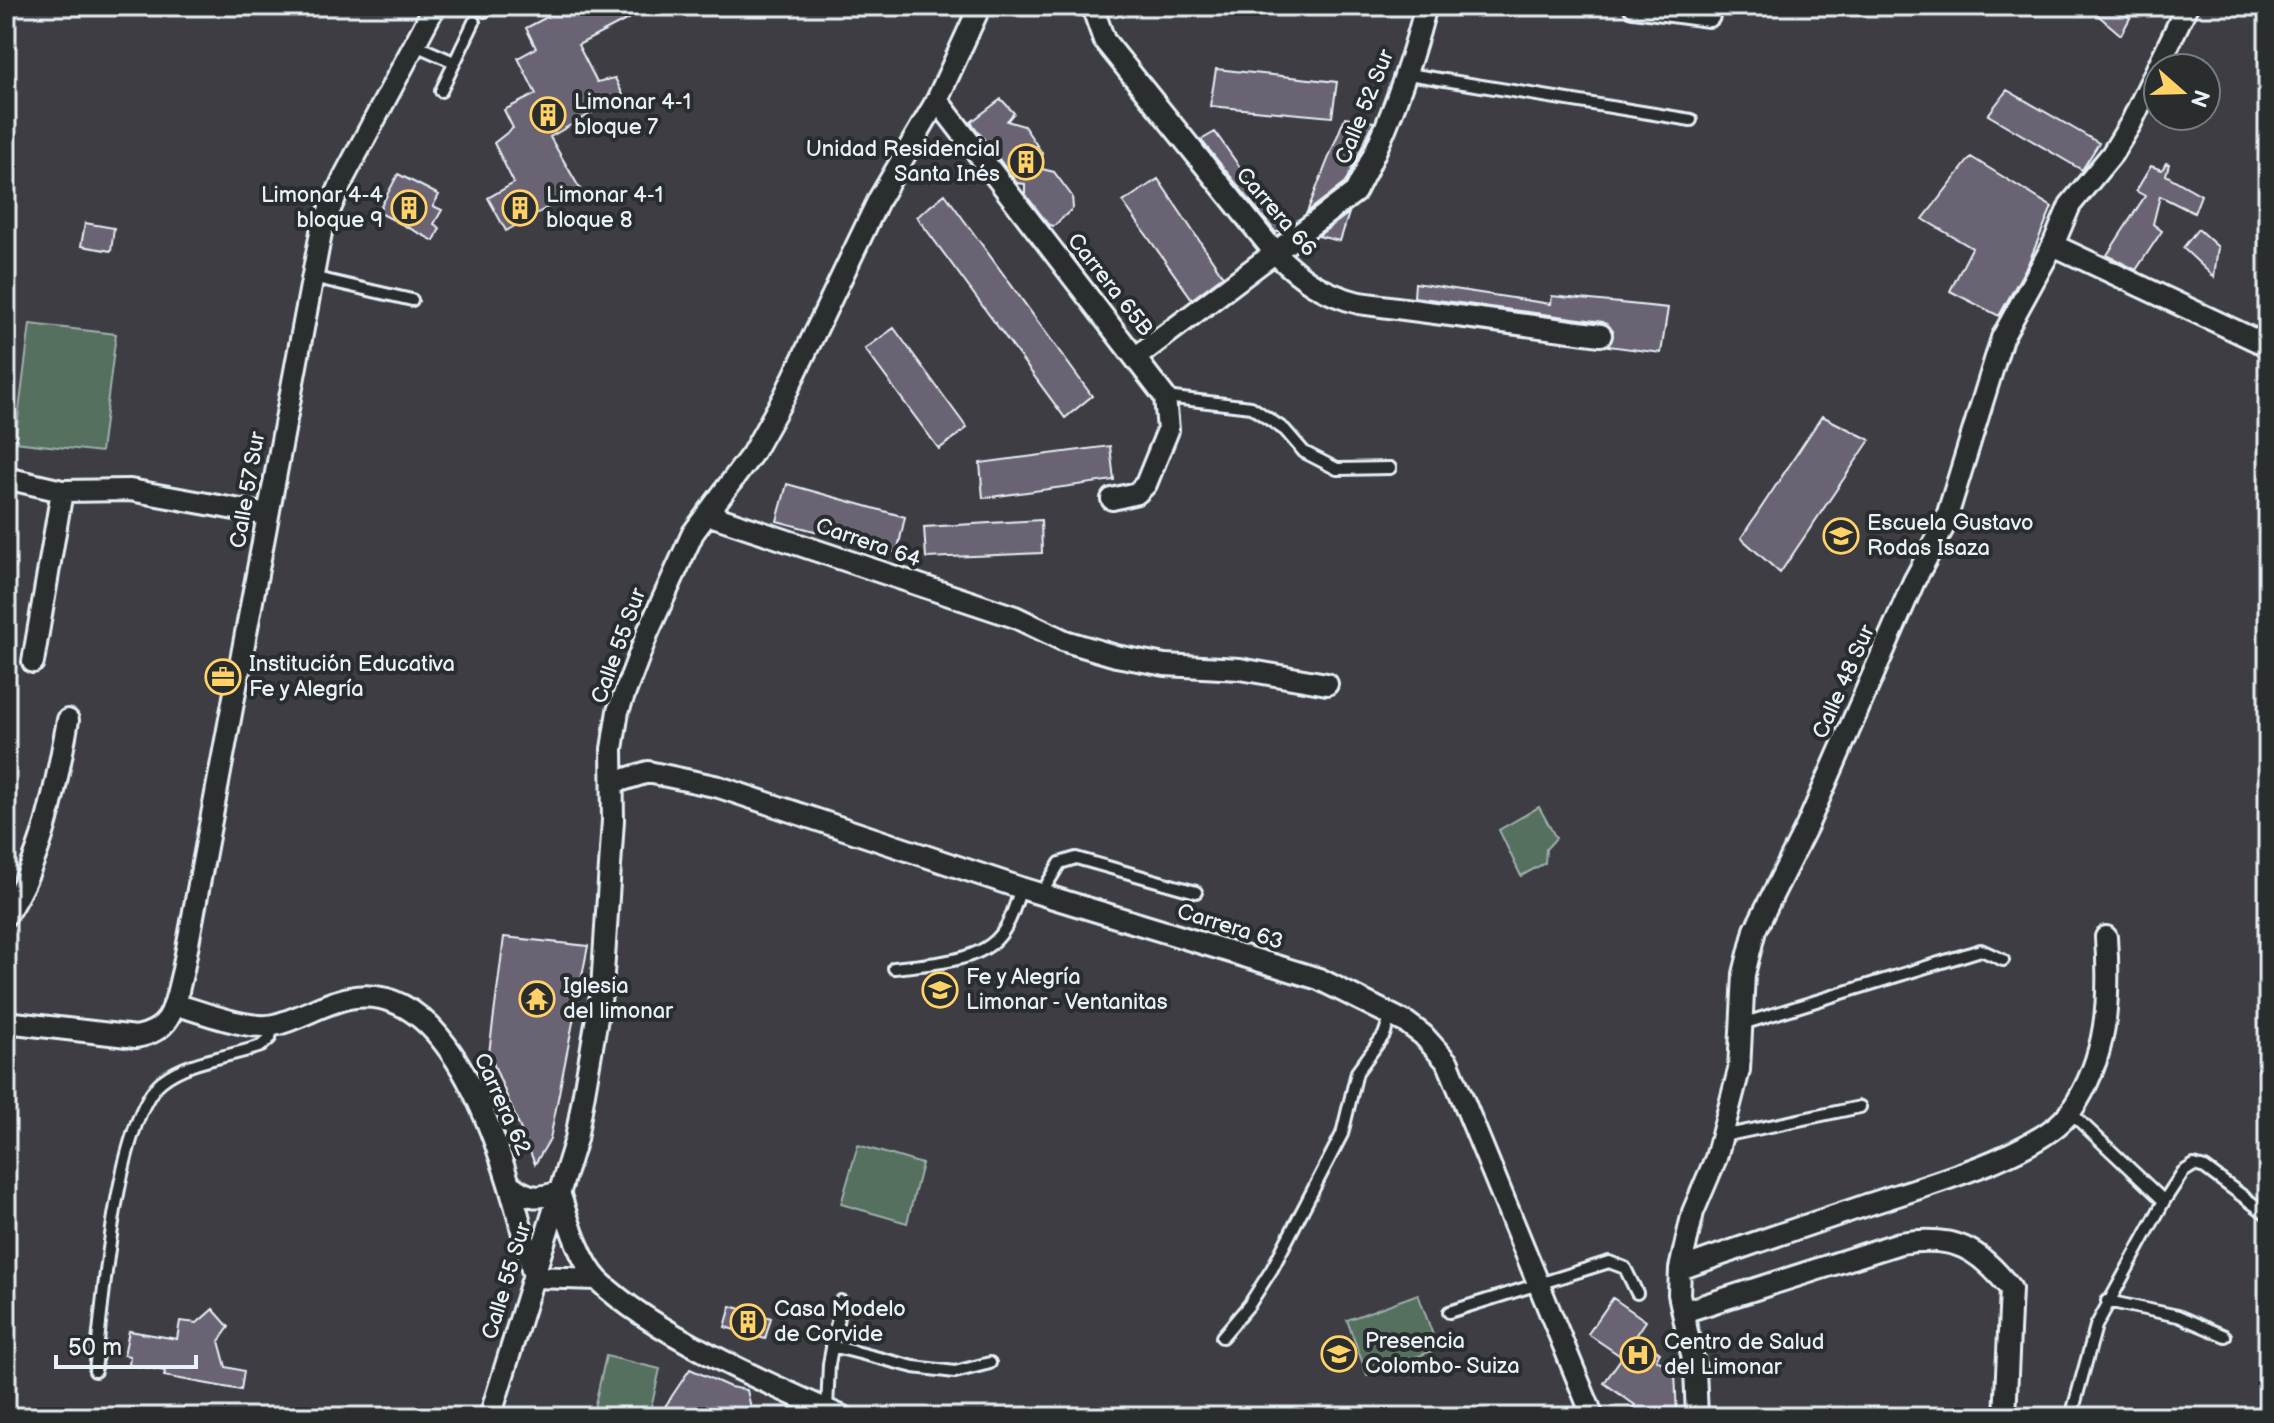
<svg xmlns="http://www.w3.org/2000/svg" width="2274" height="1423" font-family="'Balsamiq Sans',sans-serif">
	<rect width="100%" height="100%" fill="#3d3d43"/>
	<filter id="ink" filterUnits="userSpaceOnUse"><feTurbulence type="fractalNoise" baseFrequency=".0125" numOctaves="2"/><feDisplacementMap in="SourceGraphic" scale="16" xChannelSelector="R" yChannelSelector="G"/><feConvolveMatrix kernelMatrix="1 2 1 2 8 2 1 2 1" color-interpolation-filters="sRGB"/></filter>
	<g filter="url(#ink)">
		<path fill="#54705f" stroke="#9eb0ac" stroke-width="2" d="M30,324l86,10 -15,118 -86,-10z
			M1539,807l17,31 -10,11 -1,14 -24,13 -22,-46z
			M858,1145l64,19 -15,59 -66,-19z
			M1418,1294l20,55 -71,26 -20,-55z
			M606,1356l54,13 -11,48h-57z"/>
		<path fill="#6a6373" stroke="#e8f1f8" stroke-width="2" d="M568,6h85l-75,39 19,37 18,-4 8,17 -73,42 30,52 -74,42 -18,-33 26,-15 -20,-40 19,-15 -9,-18 32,-16 -18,-36 18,-10 -10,-20z
			M2087,6h23l20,12 -9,17z
			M1216,69l121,13 -5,35 -122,-11z
			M2007,90l92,53 -17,27 -94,-55z
			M1001,99l13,14 -7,8 17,5 18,27v16l12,3 18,24 1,12 -19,18 -5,-1 -24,-31v-10l-8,-1 -46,-61z
			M1345,117l29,5 -29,61 -38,29z
			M1215,132l68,96 -7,5 -75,-93z
			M1971,157l81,50 -24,57 -29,52 -49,-25 22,-43 -49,-29z
			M2166,163l3,1 -3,11 35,20 -7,18 -34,-17 -7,28 9,7 -26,39 -29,-15 38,-59 -9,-5 15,-25 11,4z
			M398,174l41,21 -6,11 9,4 -8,14 6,4 -6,13 -56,-29z
			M1158,179l65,97 -31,23 -69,-97z
			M945,194l147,202 -27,22 -148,-201z
			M1349,213l-9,28 -22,-5z
			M85,223l29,5 -3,23 -30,-5z
			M2198,229l20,18 -4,30 -31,-29z
			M1415,283l136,21 1,-8 116,12 -7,45 -53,-7 5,-15 -10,-9 -189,-25z
			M894,328l73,100 -28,21 -74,-100z
			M1822,416l48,24 -90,133 -39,-35z
			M1110,446l4,34 -131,18 -3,-35z
			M787,484l118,33 -8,36 -120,-32z
			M1041,520l1,33 -116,5 -2,-31z
			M504,937l84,9 -38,193 -15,25 -46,-111z
			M1613,1298l33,23 -10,15 24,17 -4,6 19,13 2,45h-51l9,-12 -31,-22 18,-26 -34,-23z
			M731,1306l40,12 -6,21 -40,-12z
			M213,1309l16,18 -10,14 7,26 18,4 -3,19 -77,-14 1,-5 -36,-6 1,-9 -6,-1 5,-24 48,8 3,-18 17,2z
			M690,1369l40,18 17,3 6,27h-95z"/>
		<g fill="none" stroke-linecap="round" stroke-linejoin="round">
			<defs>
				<path id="service" d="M485,11l2,-5
					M415,45l39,17
					M1408,74l283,46
					M441,91l33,-69
					M312,277l100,23
					M1165,397l86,10 34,23 19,22 33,17 53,-1
					M1041,894l19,-31 16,-5 120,34
					M894,968c31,-4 80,-5 103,-29 13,-13 18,-34 24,-51
					M1742,1024l239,-74 22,10
					M2070,1112l94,89 -68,125 -25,91
					M1723,1136l137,-29
					M2164,1201l19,-29 11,-7 11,3 63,47
					M2107,1301l71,15 47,20
					M1449,1312l160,-50 16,6 12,25
					M1222,1337l27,-32 23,-36 70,-135 15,-62 27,-37 7,-20
					M832,1346l82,21 41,5 35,-9
					M95,1371c7,-62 21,-253 67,-290 26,-21 68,-24 99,-35l9,-8 2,-12
					M827,1409l2,-45 12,-63"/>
				<path id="minor" d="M1092,6l12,34 172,214c26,26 48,40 83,49l242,32
					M1634,6l75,10
					M937,100l228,297 3,33 -22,54 -9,9 -25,6
					M2053,245l215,101
					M1135,358l220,-166c32,-59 54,-121 71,-186
					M6,478l56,13
					M707,514l308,103 50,24 51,15 49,9 75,4 87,15
					M33,662l29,-171 68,-1 138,25
					M613,783l35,-11 71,15 302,101 298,91 88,44 16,12 25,28 145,354
					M6,915c39,-61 49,-125 62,-195
					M174,1004c25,7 76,27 100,21 26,-6 49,-22 75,-27 116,-23 165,201 185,279l63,2
					M6,1022l130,15c39,-7 38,-33 47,-67l139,-743 22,-50 91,-171
					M512,1186c18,13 26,13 47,6 8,25 21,70 40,89 55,53 172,104 244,136
					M1680,1269c59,-21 118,-41 178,-61 54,-19 180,-51 213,-97 37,-54 39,-112 35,-174
					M1683,1312l217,-69c55,-8 77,4 111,46l-6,128
					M490,1417l86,-278 26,-150 11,-169 -1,-71 6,-38 30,-79 45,-99 59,-79 32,-57 95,-198 58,-99 43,-94
					M1697,1417l-2,-48 -16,-75 1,-25 13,-57 23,-54 23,-88 5,-96 11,-44 52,-104 107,-245 30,-55 58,-188 51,-93 17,-40 42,-51 19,-31 56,-117"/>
			</defs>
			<use href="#service" stroke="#e8f1f8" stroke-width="16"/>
			<use href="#minor" stroke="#e8f1f8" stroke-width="26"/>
			<use href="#service" stroke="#2a2d2e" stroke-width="10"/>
			<use href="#minor" stroke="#2a2d2e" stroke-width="20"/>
		</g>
	</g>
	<defs>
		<symbol id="building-ring" viewBox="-11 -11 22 22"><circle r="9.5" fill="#2a2d2e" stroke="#ffd166" stroke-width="1.5"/><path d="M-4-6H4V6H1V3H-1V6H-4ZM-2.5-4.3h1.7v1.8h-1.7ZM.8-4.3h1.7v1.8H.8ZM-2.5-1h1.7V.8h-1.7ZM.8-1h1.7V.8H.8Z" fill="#ffd166"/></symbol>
		<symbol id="school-ring" viewBox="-11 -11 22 22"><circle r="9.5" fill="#2a2d2e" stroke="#ffd166" stroke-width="1.5"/><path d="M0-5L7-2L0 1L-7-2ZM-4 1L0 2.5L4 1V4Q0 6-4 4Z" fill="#ffd166"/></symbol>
		<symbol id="office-ring" viewBox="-11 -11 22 22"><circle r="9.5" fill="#2a2d2e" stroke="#ffd166" stroke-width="1.5"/><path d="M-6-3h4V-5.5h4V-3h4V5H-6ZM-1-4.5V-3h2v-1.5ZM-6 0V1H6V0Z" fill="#ffd166"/></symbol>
		<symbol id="temple-ring" viewBox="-11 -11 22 22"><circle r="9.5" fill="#2a2d2e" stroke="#ffd166" stroke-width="1.5"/><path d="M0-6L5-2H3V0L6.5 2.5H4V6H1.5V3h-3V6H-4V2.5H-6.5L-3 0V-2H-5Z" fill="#ffd166"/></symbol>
		<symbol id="hospital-ring" viewBox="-11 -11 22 22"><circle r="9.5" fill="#2a2d2e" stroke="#ffd166" stroke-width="1.5"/><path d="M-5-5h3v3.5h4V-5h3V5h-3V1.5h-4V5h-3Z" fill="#ffd166"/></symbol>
	</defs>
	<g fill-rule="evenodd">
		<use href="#building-ring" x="528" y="95" width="40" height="40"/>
		<use href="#building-ring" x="1006" y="142" width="40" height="40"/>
		<use href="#building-ring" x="389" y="188" width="40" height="40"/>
		<use href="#building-ring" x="500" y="188" width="40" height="40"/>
		<use href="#school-ring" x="1821" y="516" width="40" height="40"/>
		<use href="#office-ring" x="203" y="657" width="40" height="40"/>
		<use href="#school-ring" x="920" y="970" width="40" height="40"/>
		<use href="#temple-ring" x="517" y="979" width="40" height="40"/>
		<use href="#building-ring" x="728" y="1302" width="40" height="40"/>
		<use href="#school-ring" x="1319" y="1334" width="40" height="40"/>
		<use href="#hospital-ring" x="1618" y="1335" width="40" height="40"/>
	</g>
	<g text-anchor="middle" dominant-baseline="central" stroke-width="8" stroke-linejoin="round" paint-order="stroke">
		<g font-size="22" fill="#e8f1f8" stroke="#2a2d2e" text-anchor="start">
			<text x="574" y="102">Limonar 4-1<tspan x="574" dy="25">bloque 7</tspan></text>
			<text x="1000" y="149" text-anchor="end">Unidad Residencial<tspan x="1000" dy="25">Santa Inés</tspan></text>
			<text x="383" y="195" text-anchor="end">Limonar 4-4<tspan x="383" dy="25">bloque 9</tspan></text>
			<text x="546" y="195">Limonar 4-1<tspan x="546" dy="25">bloque 8</tspan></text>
			<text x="1867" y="523">Escuela Gustavo<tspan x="1867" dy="25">Rodas Isaza</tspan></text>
			<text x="249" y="664">Institución Educativa<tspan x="249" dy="25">Fe y Alegría</tspan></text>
			<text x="966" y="977">Fe y Alegría<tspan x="966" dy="25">Limonar - Ventanitas</tspan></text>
			<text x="563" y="986">Iglesia<tspan x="563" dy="25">del limonar</tspan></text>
			<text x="774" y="1309">Casa Modelo<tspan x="774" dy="25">de Corvide</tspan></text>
			<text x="1365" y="1341">Presencia<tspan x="1365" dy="25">Colombo- Suiza</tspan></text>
			<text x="1664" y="1342">Centro de Salud<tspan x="1664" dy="25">del Limonar</tspan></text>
		</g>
		<g font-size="22" fill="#e8f1f8" stroke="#2a2d2e">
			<text transform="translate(1365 107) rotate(-68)">Calle 52 Sur</text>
			<text transform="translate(1276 212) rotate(49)">Carrera 66</text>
			<text transform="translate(1110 285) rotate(52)">Carrera 65B</text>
			<text transform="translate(248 490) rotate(-80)">Calle 57 Sur</text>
			<text transform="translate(868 543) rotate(19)">Carrera 64</text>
			<text transform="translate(619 646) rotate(-70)">Calle 55 Sur</text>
			<text transform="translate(1844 682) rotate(-66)">Calle 48 Sur</text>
			<text transform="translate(1230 927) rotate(17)">Carrera 63</text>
			<text transform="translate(502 1104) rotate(66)">Carrera 62</text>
			<text transform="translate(507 1281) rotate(-73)">Calle 55 Sur</text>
		</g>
	</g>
	<rect width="2274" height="1423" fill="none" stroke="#2a2d2e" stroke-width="32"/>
	<rect x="16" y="16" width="2242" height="1391" fill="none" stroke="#e8f1f8" stroke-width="3" filter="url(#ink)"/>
	<g transform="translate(2182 92) rotate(110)"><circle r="38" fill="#2a2d2e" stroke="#767b7f" stroke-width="2"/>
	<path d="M0-6L14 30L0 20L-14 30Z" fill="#ffd166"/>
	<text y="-12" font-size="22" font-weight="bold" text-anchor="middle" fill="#e8f1f8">N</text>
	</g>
	<path d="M56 1355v12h140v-12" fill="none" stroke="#e8f1f8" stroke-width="4"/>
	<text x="68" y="1355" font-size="24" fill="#e8f1f8" stroke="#2a2d2e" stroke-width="6" paint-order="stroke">50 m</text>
</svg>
